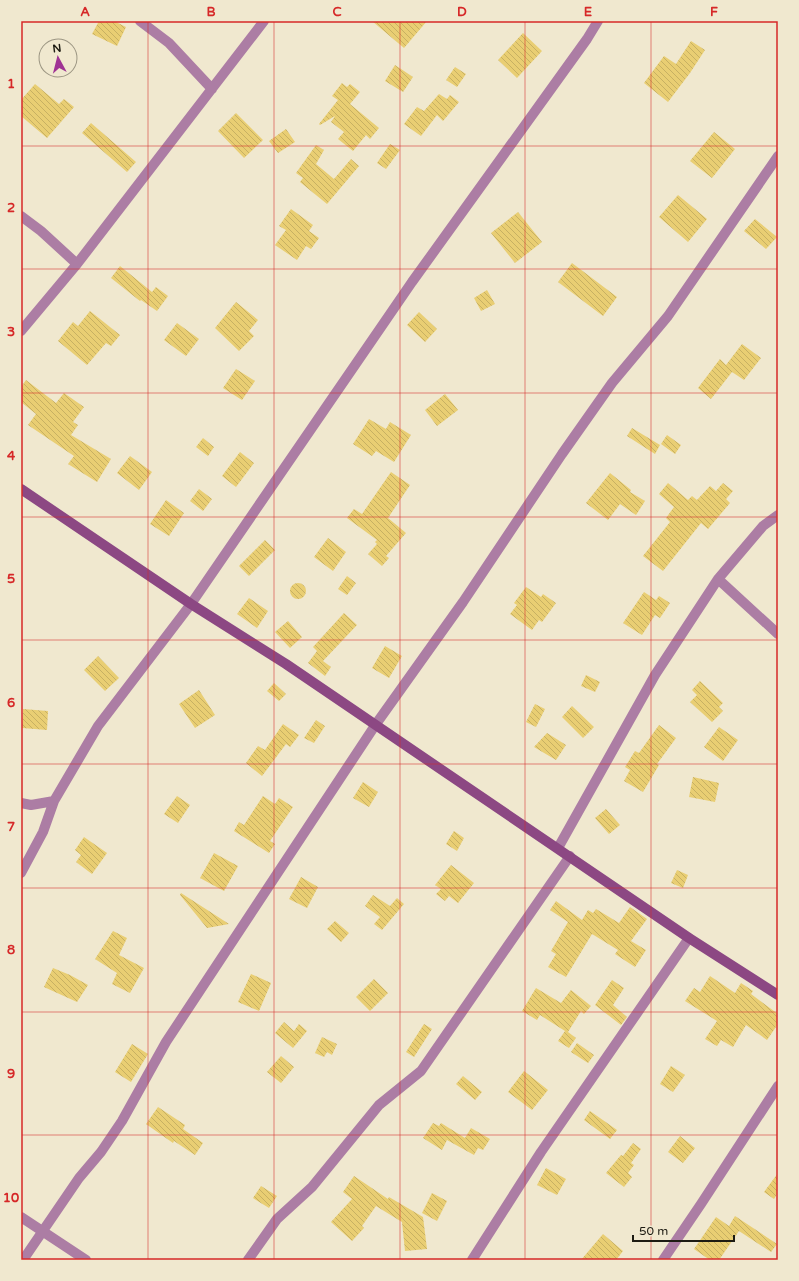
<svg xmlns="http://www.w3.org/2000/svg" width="799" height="1281" font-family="'Varela Round',sans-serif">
	<defs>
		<pattern id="building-back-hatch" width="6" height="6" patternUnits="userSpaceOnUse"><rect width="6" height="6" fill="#e9ce73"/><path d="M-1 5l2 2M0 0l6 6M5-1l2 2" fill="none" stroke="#c7b062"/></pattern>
	</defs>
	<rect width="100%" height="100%" fill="#f0e8cf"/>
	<path fill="url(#building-back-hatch)" d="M99,21h15l12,6 -9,19 -25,-12z
		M372,21h55l-23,27z
		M523,33l19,18 -25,27 -19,-18z
		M691,41l14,9 -15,23 -22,29 -24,-19 20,-27 12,8z
		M395,65l18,12 -10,15 -18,-11z
		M455,67l11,7 -9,13 -11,-7z
		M342,83l5,4 3,-3 10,8 -10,12 29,24 -9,11 -4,-4 -13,16 -15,-12 6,-7 -13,-10 4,-6 -15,9 -1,-1 19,-24 -6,-4z
		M35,84l24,20 5,-5 10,8 -27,31 -26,-22v-16z
		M439,94l8,5 3,-4 9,7 -16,19 -6,-6 -16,21 -17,-12 13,-17 7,4z
		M236,113l27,27 -19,18 -26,-27z
		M91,123l45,39 -9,10 -45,-39z
		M286,129l9,13 -17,11 -9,-12z
		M714,132l21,17 -23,29 -22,-17z
		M390,144l10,6 -14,19 -9,-6z
		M316,145l8,5 -8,14 18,15 17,-20 8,7 -32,38 -27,-22 3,-4 -7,-5z
		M678,195l29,24 -19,23 -29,-25z
		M291,209l22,16 -4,6 10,7 -8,11 -5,-3 -9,14 -22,-15 11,-15 -7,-4z
		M518,212l24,30 -27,21 -24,-30z
		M755,219l22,18 -11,12 -22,-18z
		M572,263l45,34 -14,19 -45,-34z
		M120,266l32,26 4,-5 12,9 -11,15 -16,-11 -1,1 -29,-23z
		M487,290l8,14 -14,7 -7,-13z
		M236,302l22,18 -9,11 5,5 -15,15 -24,-23z
		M90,311l30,24 -9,11 -5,-3 -19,22 -29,-24 15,-19 5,4z
		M419,312l18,17 -12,13 -18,-17z
		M177,323l22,16 -13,17 -22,-16z
		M742,344l19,14 -17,22 -12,-8 -21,27 -13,-11 22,-29 6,6z
		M236,369l19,12 -13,19 -19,-12z
		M26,380l30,23 8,-10 20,14 -11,15 5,3 -7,10 40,24 -14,23 -29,-18 6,-8 -46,-31 8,-11 -15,-12v-15z
		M445,394l13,16 -21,16 -12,-16z
		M369,419l17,10 4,-7 21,13 -17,27 -18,-11 -4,5 -19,-12z
		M632,428l28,17 -5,9 -28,-18z
		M667,435l14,10 -6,9 -14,-10z
		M203,438l11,9 -6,9 -12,-9z
		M240,452l14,11 -18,24 -14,-11z
		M130,456l22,16 -13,18 -22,-17z
		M391,472l19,13 -22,33 18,15 -20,23 3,2 -7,8 -14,-12 9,-10 -2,-2 2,-2 -30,-22 7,-9 8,5z
		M610,473l21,17 -1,2 15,9 -9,14 -16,-11 -12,16 -22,-17z
		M668,483l20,17 4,-4 5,4 13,-14 6,5 7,-8 10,8 -7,8 4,4 -22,26 -7,-6 -38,48 -20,-15 27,-34 -4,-4 8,-11 -15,-13z
		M199,489l13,10 -9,12 -13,-10z
		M166,500l18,13 -15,23 -19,-12z
		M328,538l18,14 -13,19 -19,-14z
		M265,540l10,10 -26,26 -10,-10z
		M347,576l9,7 -9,12 -9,-6z
		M290 591a8 8 0 1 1 16 0a8 8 0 1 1-16 0Z
		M526,587l15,10 2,-3 13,9 -14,19 -3,-2 -7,10 -22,-16 7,-9 -3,-2z
		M644,592l12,8 3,-4 11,7 -10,15 -5,-3 -13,20 -19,-12z
		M249,598l19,13 -11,17 -20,-14z
		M344,613l13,12 -34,36 8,6 -6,9 -17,-13 9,-12 -4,-4z
		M288,621l14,16 -12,11 -15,-16z
		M385,646l17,10 -13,22 -17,-10z
		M98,656l21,22 -14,13 -21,-21z
		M586,675l14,7 -5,10 -14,-6z
		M700,681l23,22 -4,4 4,4 -11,11 -22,-20 7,-7 -5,-5z
		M274,683l12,11 -7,7 -12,-10z
		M199,690l16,25 -20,13 -16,-24z
		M535,704l10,5 -9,18 -10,-5z
		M572,706l22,21 -11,11 -21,-21z
		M23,709l25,2 -1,19 -25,-2z
		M316,720l9,6 -11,17 -10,-5z
		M283,724l16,11 -9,12 -4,-3 -24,32 -16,-13 12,-17 7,4z
		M659,725l17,13 -19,26 2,1 -16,27 -19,-11 6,-11 -5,-3 10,-16 4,2z
		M719,727l19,13 -15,21 -19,-14z
		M547,733l19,12 -10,15 -22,-13z
		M693,777l26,6 -4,19 -26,-5z
		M363,782l15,10 -9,15 -16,-9z
		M177,796l13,9 -12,18 -14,-9z
		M263,796l12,8 4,-6 14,9 -23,34 5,3 -6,9 -35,-22 5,-9 5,3z
		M606,809l14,16 -11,9 -14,-16z
		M454,831l10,7 -7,13 -11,-7z
		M84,837l23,16 -15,21 -16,-12 5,-7 -6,-5z
		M214,853l24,13 -14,25 -24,-13z
		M451,865l23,18 -16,20 -9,-7 -4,5 -9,-7 5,-5 -6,-4z
		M677,870l11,5 -5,13 -12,-5z
		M301,877l17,10 -11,21 -18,-9z
		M181,893l48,31 -22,4 -27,-33z
		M373,895l17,11 7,-8 7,6 -22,26 -8,-6 6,-7 -15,-11z
		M556,901l26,19 6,-10 5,3 3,-4 23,14 11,-16 17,12 -16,22 15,9 -11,17 -20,-13 3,-4 -26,-16 -26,43 -18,-10 8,-13 -5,-3 17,-29 -18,-12z
		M335,921l14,12 -8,9 -14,-13z
		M113,931l14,7 -8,17 25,13 -14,25 -18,-9 5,-11 -22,-14z
		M53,968l17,7 18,10 -11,17 -33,-15z
		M251,974l20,9 -12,28 -21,-9z
		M710,976l25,17 6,-10 12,8 -2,3 27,20v10l-11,16 -21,-15 -13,22 -12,-7 -4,6 -12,-7 12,-18 -32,-20 9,-13 6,4z
		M374,979l14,14 -18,18 -14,-14z
		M612,980l12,8 -11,17 14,12 -6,8 -26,-20z
		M536,988l25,15 10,-13 20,16 -7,8 -3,-3 -13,21 8,6 -7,10 -11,-7 7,-10 -25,-16 -3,5 -15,-9z
		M284,1022l10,9 5,-7 8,7 -14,17 -18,-15z
		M424,1024l8,5 -18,28 -8,-5z
		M322,1037l15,7 -5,11 -5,-3 -3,5 -9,-4z
		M577,1043l17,12 -6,8 -17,-11z
		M132,1044l16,10 -17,28 -16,-10z
		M281,1056l13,11 -13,16 -14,-11z
		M671,1066l14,9 -12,17 -13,-8z
		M524,1071l24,19 -16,20 -24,-18z
		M463,1076l19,16 -7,8 -19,-16z
		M158,1107l27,18 -2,4 20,14 -8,12 -21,-14 -1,2 -27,-19z
		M590,1111l27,19 -7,9 -26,-19z
		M433,1123l6,3 2,-3 24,15 6,-10 19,11 -7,11 -5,-2 -4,7 -27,-15 -5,10 -19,-12z
		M680,1136l15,12 -12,15 -15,-11z
		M633,1143l8,6 -10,14 3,2 -6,8 4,4 -8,10 -18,-14 15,-18 2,1z
		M546,1168l20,11 -9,16 -20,-10z
		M778,1173v20l-4,6 -10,-7z
		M354,1176l34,23 1,-2 34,20 4,32 -22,2 -3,-29 -26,-16 -14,20 2,2 -12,13 -21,-19 21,-23 -9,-7z
		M261,1186l16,10 -8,12 -16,-10z
		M432,1193l15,8 -10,20 -15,-8z
		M735,1216l42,28 -6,8 -32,-21 -20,29h-9l-16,-11 22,-32 13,9z
		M603,1234l20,17 -7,9h-35z"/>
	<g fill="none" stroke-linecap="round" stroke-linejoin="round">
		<path stroke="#ac7da4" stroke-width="10" d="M140,21l29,22 43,46
			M21,216l20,15 36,33
			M21,331l56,-67 187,-243
			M718,579l60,55
			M21,803l10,2 23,-4
			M558,848l97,-173 63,-96 45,-53 15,-11
			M21,873l22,-41 11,-31 44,-75 93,-122 221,-322 175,-243 11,-18
			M21,1217l65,43
			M23,1260l56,-82 22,-26 21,-31 44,-79 210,-318 87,-122 99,-148 50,-71 56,-67 110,-160
			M248,1260l29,-41 35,-32 67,-82 42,-34 149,-215
			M472,1260l69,-108 148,-214
			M663,1260l38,-56 77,-118"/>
		<path stroke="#8c4883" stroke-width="10" d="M21,489l170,115 95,60 403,274 89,57"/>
	</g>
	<path fill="none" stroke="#d62828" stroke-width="1" stroke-opacity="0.55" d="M148,21v1239M274,21v1239M400,21v1239M525,21v1239M651,21v1239M21,146h757M21,269h757M21,393h757M21,517h757M21,640h757M21,764h757M21,888h757M21,1012h757M21,1135h757"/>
	<rect width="799" height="1281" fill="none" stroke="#f0e8cf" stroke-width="44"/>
	<g transform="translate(58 58) rotate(353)"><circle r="19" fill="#f0e8cf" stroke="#9c9683"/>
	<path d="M0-3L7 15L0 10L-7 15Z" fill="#9f3394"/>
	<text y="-6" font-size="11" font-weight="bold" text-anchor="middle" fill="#1d1b12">N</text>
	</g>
	<path d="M633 1235v6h101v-6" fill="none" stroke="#1d1b12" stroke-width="2"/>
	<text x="639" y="1235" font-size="12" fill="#1d1b12" stroke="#f0e8cf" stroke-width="3" paint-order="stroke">50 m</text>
	<rect x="22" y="22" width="755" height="1237" fill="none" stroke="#d62828" stroke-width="1.5"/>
	<g font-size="13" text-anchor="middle" font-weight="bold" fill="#d62828">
		<text x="85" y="16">A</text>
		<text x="211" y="16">B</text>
		<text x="337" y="16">C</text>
		<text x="462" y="16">D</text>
		<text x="588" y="16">E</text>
		<text x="714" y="16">F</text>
		<text x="11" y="88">1</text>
		<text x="11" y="212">2</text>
		<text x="11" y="336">3</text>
		<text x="11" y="460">4</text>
		<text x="11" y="583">5</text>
		<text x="11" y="707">6</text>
		<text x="11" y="831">7</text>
		<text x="11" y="954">8</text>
		<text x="11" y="1078">9</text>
		<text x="11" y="1202">10</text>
	</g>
</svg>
